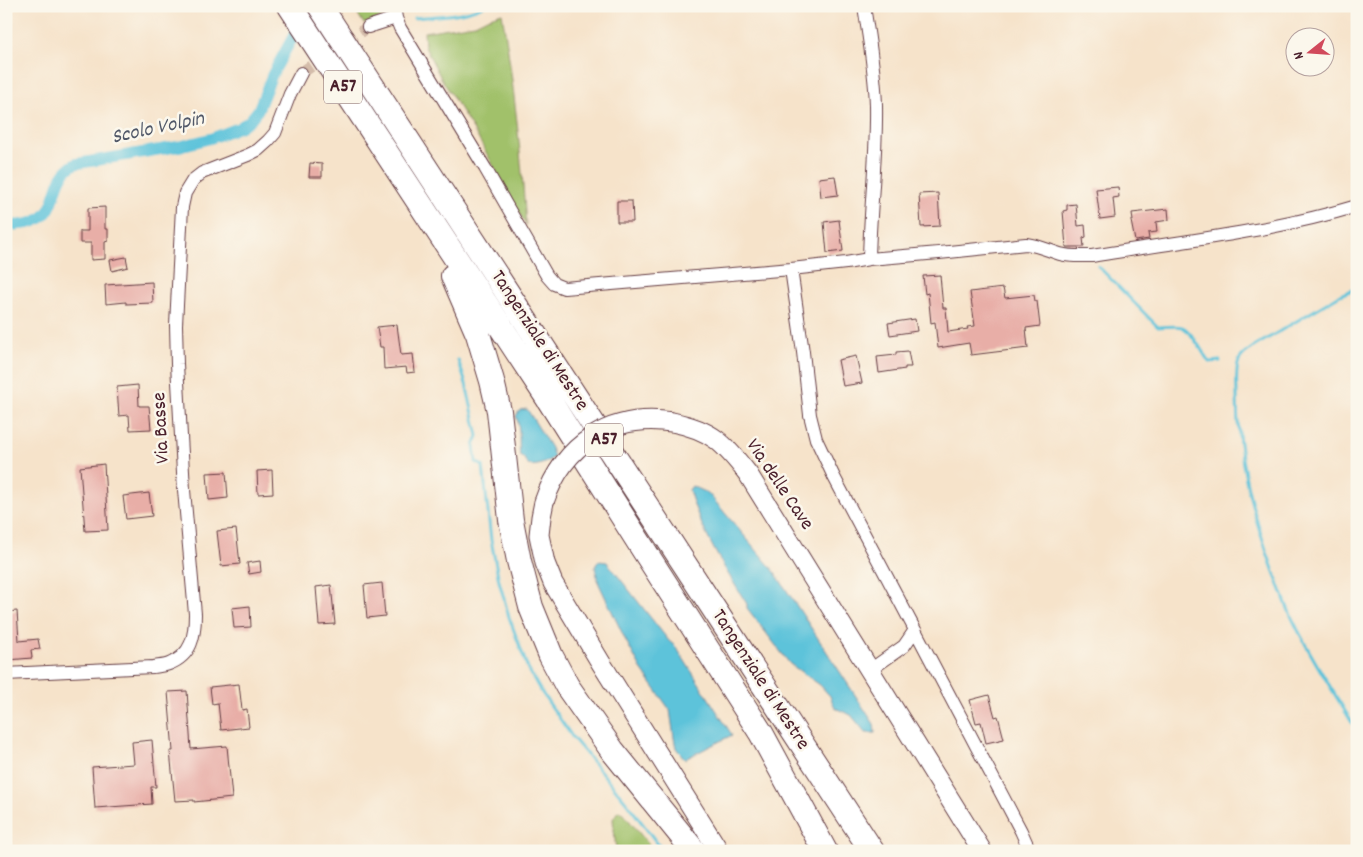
<svg xmlns="http://www.w3.org/2000/svg" width="1363" height="857" font-family="Dekko,sans-serif">
	<rect width="100%" height="100%" fill="#fbf7ec"/>
	<filter id="ink" filterUnits="userSpaceOnUse"><feTurbulence type="fractalNoise" baseFrequency=".02" numOctaves="2"/><feDisplacementMap in="SourceGraphic" scale="10" xChannelSelector="R" yChannelSelector="G"/><feConvolveMatrix kernelMatrix="1 2 1 2 8 2 1 2 1" color-interpolation-filters="sRGB"/></filter>
	<filter id="wash" filterUnits="userSpaceOnUse"><feTurbulence type="fractalNoise" baseFrequency=".0096" numOctaves="4" result="noise"/><feDisplacementMap in="SourceGraphic" scale="20" xChannelSelector="R" yChannelSelector="G"/><feGaussianBlur stdDeviation="1.12" result="paint"/><feColorMatrix in="noise" values="0 0 0 0 0 0 0 0 0 0 0 0 0 0 0 0 0 1.4 0 .05"/><feComposite in="paint" operator="in"/></filter>
	<g filter="url(#wash)">
		<rect width="100%" height="100%" fill="#f6e3ca"/>
		<path fill="#a1c16a" stroke="#76704a" d="M353,6h38l-1,8 -26,10z
			M502,13c12,70 19,141 24,212l-49,-89 -36,-58 -16,-31 -1,-15 51,-8 12,-6z
			M618,811l5,2 31,38h-38l-3,-32z"/>
		<path fill="#5dc3da" stroke="#547182" d="M527,409l24,39 3,9c-9,6 -16,10 -26,8l-5,-8 -3,-1c-2,-15 1,-27 -4,-40l4,-6z
			M692,486l16,7 66,78 100,153 1,9h-9l-15,-18 -16,-7 -5,-12 -10,-11 -30,-21 -43,-56v-4c-23,-36 -46,-73 -58,-114z
			M598,561l9,1 62,79 7,6 56,88 -47,24 -9,-11 -2,-10 -4,-28 -29,-41 -16,-30 -26,-55 -4,-17z"/>
		<g fill="none" stroke-linecap="round" stroke-linejoin="round">
			<path stroke="#5dc3da" stroke-width="3" d="M510,6h8
				M414,18c22,-2 48,-2 69,-12
				M1098,266l60,61c7,0 19,-2 24,0 9,3 21,26 27,35l11,-1
				M1357,288l-17,7 -85,51c-5,4 -14,8 -16,15 -4,10 -2,23 -2,34 0,65 15,117 37,177 7,17 12,34 20,50 18,38 42,73 63,109
				M458,360l8,24 12,52 -4,10 2,16 7,4 8,74 8,41 10,36 19,52 12,21 33,48 54,65 36,48"/>
			<path stroke="#5dc3da" stroke-width="11" d="M6,226c8,-1 16,-1 24,-3 34,-10 17,-43 45,-59l106,-18 31,-8 28,-11 10,-7 8,-10 14,-35 38,-69"/>
		</g>
		<g id="blocks">
			<path fill="#e8aea7" d="M310,163l12,1v13h-13z
				M835,176l3,19 -17,2 -2,-19z
				M1118,187l1,10 -6,1 2,19 -15,2 -4,-30z
				M938,193l2,33 -19,1 -2,-33z
				M617,201h15l1,21h-16z
				M1076,204l2,22 7,-1 1,12 -3,1 1,9h-18l-3,-36 4,-1v-5z
				M105,207v22h3v12l-3,1v17l-14,1v-17h-11v-12h8v-23z
				M1168,209l1,11 -13,2 1,10 -9,1 1,6 -14,2 -4,-20h2l-1,-8z
				M839,220l4,31 -16,2 -3,-31z
				M126,257l2,10 -16,4 -2,-11z
				M940,275l3,33h3l2,24 20,-3 -1,-2 8,-1 -5,-34 33,-4 2,10 29,-3 1,6h2l3,25 -14,2 2,20 -57,7 -2,-12 -31,5 -3,-26 -4,1 -3,-30 -3,1 -2,-18z
				M152,282l1,21 -27,1v-2l-20,2 -1,-19z
				M915,319l2,12 -27,4 -2,-12z
				M397,325l4,30 12,-1 2,18 -8,1 -1,-6 -22,2 -1,-22h-3l-3,-20z
				M908,351l3,16h-6v2l-26,4 -2,-16 19,-2v-3z
				M856,356l6,27 -19,3 -5,-26z
				M138,385l1,21h10l2,23 -21,1 -1,-15 -10,1 -2,-29z
				M104,464l4,66 -23,1 -5,-64z
				M272,470l1,23 -15,1 -1,-23z
				M226,472l2,26 -19,2 -2,-27z
				M149,493l3,23 -26,3 -3,-23z
				M236,529l4,35 -19,2 -4,-35z
				M260,561l1,11 -12,2 -2,-11z
				M382,583l3,33 -18,2 -3,-33z
				M331,585l4,39 -16,1 -3,-38z
				M250,606l1,21 -17,1 -2,-20z
				M17,611l2,30 19,-2 2,10 -9,1 1,8 -24,2 -2,-20v-28z
				M239,684l3,26 5,-1 2,18 -28,3 -3,-27 -6,1 -2,-17z
				M187,691l4,58 36,-3 5,52 -38,4v-2l-19,1 -5,-50h3l-5,-59z
				M989,695l6,22 3,-1 6,23 -18,4 -5,-21 -5,1 -6,-23z
				M152,740l4,47h-5l1,17 -57,4 -3,-41 42,-3 -2,-22z"/>
		</g>
	</g>
	<g filter="url(#ink)">
		<use href="#blocks" fill-opacity="0" stroke="#643c43" stroke-width="1"/>
		<g fill="none" stroke-linecap="round" stroke-linejoin="round">
			<path stroke="#d4bcaa" stroke-width="12" stroke-dasharray="12 6" stroke-linecap="butt" d="M301,73l67,-46"/>
			<defs>
				<path id="street" d="M394,6l2,12 4,10 85,140 62,108 7,8 10,4 227,-19 55,-6 23,-4 70,-6 87,-9c14,2 21,6 34,10 10,3 22,2 32,2 89,-15 179,-24 265,-50
					M864,6c5,33 11,66 12,99 1,52 -6,102 -7,154
					M368,27l28,-9
					M791,269l12,83 7,63 6,24 18,38 81,153 106,201 9,20
					M870,670l34,-24 11,-16
					M6,674l147,-7c5,-1 11,-1 16,-3 23,-9 26,-28 26,-50l-11,-124 -7,-126 -1,-39 6,-118 3,-14 8,-13 9,-7 46,-18 10,-5 10,-9 7,-8 15,-39 11,-21"/>
				<path id="secondary" d="M672,422c40,8 52,21 76,52l234,377
					M544,502l-3,15 -2,18 6,28 8,20 48,80 118,188"/>
				<path id="highway" d="M290,6l257,391 98,155 116,181 64,118
					M320,6l552,845
					M453,276l25,58 14,47 7,30 12,109 8,41 12,46 20,49 16,30 45,64 82,101"/>
			</defs>
			<use href="#street" stroke="#643c43" stroke-width="14"/>
			<use href="#secondary" stroke="#643c43" stroke-width="21"/>
			<use href="#highway" stroke="#643c43" stroke-width="26"/>
			<use href="#street" stroke="#fff" stroke-width="12"/>
			<use href="#secondary" stroke="#fff" stroke-width="19"/>
			<use href="#highway" stroke="#fff" stroke-width="24"/>
			<defs>
				<path id="secondary-bridge" d="M544,502c20,-59 68,-89 128,-80"/>
			</defs>
			<use href="#secondary-bridge" stroke="#643c43" stroke-width="21" stroke-linecap="butt"/>
			<use href="#secondary-bridge" stroke="#fff" stroke-width="19"/>
		</g>
	</g>
	<g text-anchor="middle" dominant-baseline="central" stroke-width="5" stroke-linejoin="round" paint-order="stroke">
		<g fill="#fbf7ec" stroke="#7f6065" stroke-width="1">
			<rect x="324" y="70.5" width="38" height="33" rx="4"/>
			<rect x="585" y="423.5" width="38" height="33" rx="4"/>
		</g>
		<g font-size="19" font-weight="bold" fill="#4a1f2b">
			<text x="343" y="87">A57</text>
			<text x="604" y="440">A57</text>
		</g>
		<g font-size="20" fill="#4a1f2b" stroke="#fbf7ec">
			<text transform="translate(539 341) rotate(57)">Tangenziale di Mestre</text>
			<text transform="translate(162 428) rotate(-93)">Via Basse</text>
			<text transform="translate(779 485) rotate(56)">Via delle Cave</text>
			<text transform="translate(760 680) rotate(57)">Tangenziale di Mestre</text>
		</g>
		<g font-size="21" font-style="italic" fill="#515868" stroke="#fbf7ec">
			<text transform="translate(158 129) rotate(-12)">Scolo Volpin</text>
		</g>
	</g>
	<rect width="1363" height="857" fill="none" stroke="#fbf7ec" stroke-width="25"/>
	<g transform="translate(1310 52) rotate(253)"><circle r="24" fill="#fbf7ec" stroke="#b4a19f"/>
	<path d="M0-4L9 19L0 12L-9 19Z" fill="#d1495b"/>
	<text y="-8" font-size="14" font-weight="bold" text-anchor="middle" fill="#4a1f2b">N</text>
	</g>
</svg>
